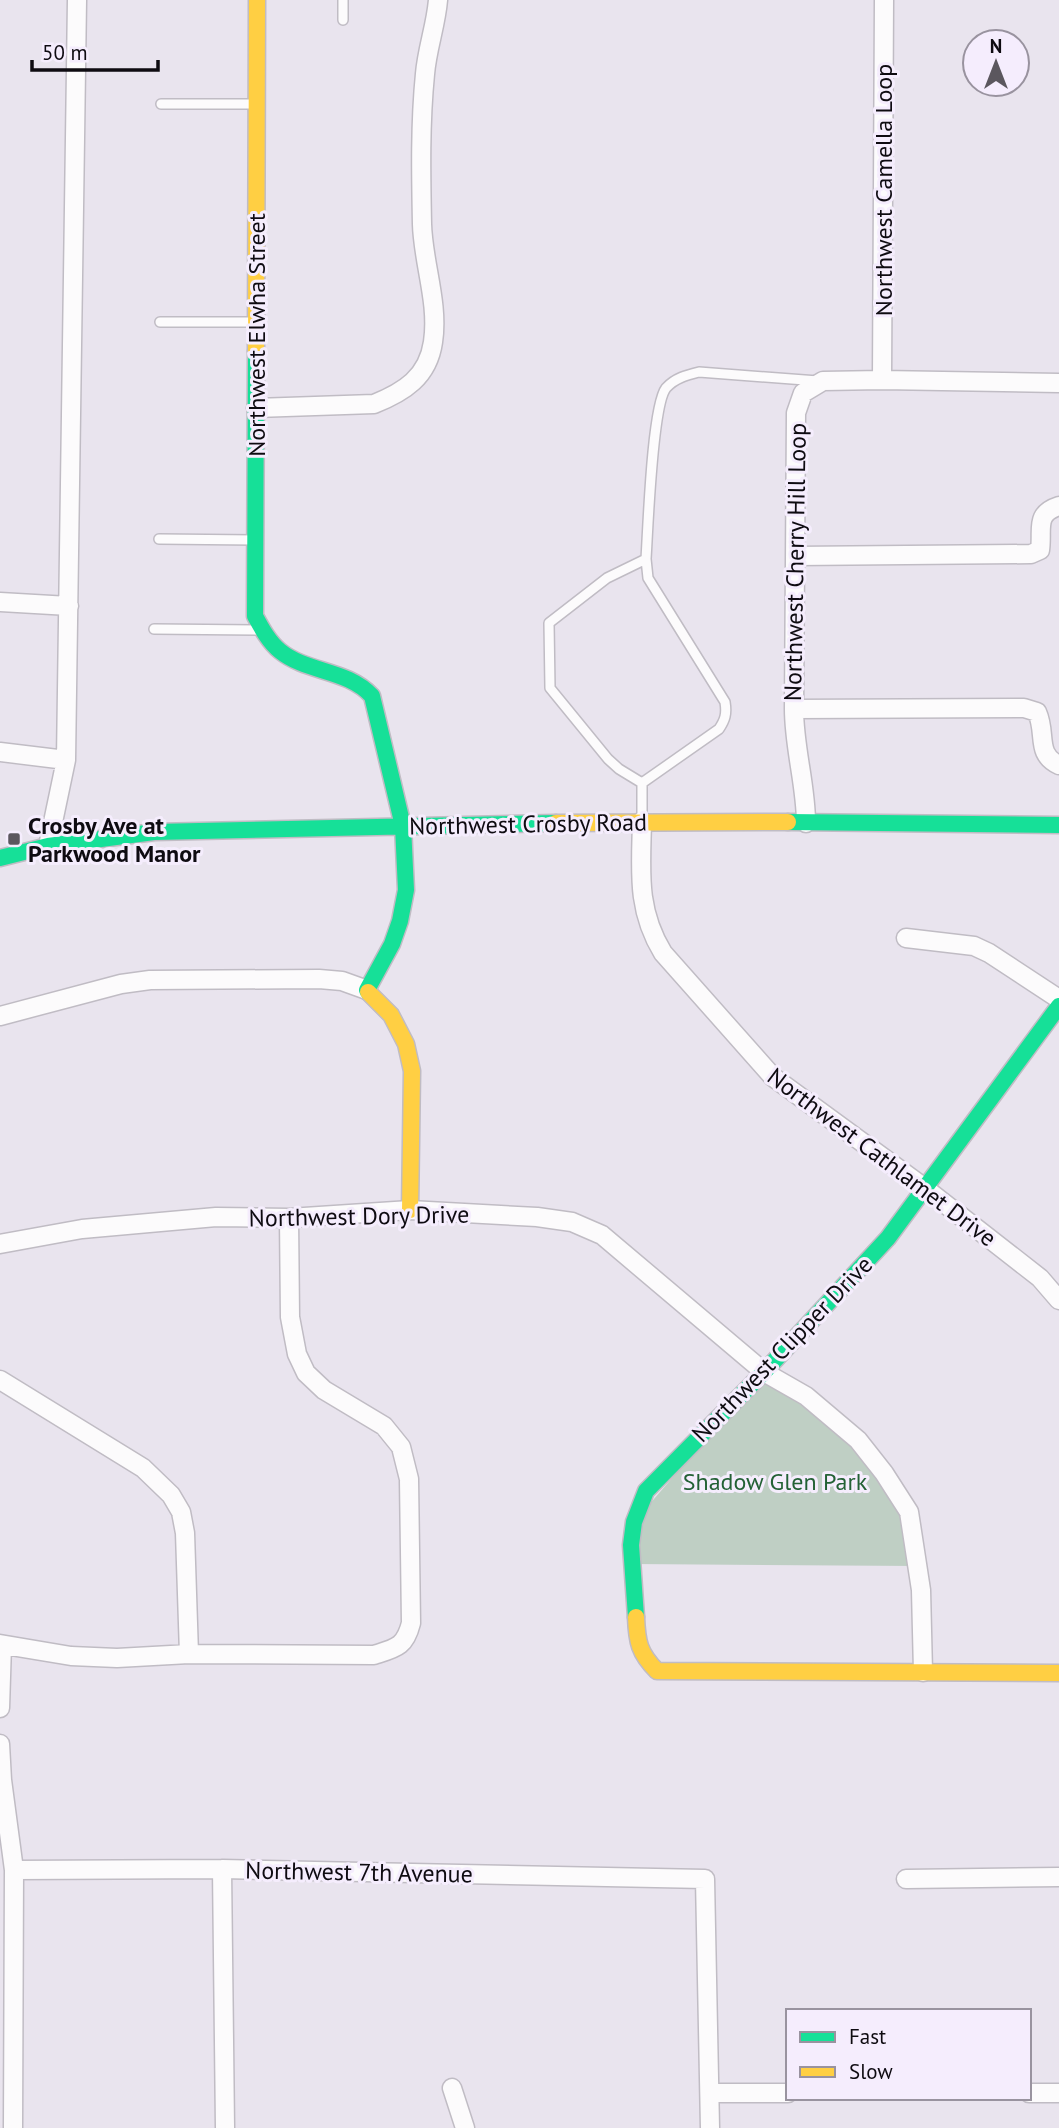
<svg xmlns="http://www.w3.org/2000/svg" width="1059" height="2128" font-family="'PT Sans',sans-serif">
	<rect width="100%" height="100%" fill="#e9e4ee"/>
	<path fill="#bfcfc4" d="M764,1372l71,49 74,91 9,54 -286,-2 2,-42z"/>
	<g fill="none" stroke-linecap="round" stroke-linejoin="round">
		<defs>
			<path id="lane" d="M343,0v20
				M161,104h95
				M160,322h96
				M159,539l96,1
				M154,629l106,1
				M642,783l77,-54c6,-9 8,-15 6,-27l-77,-124 -2,-19c2,-30 6,-153 20,-171 9,-10 21,-13 33,-16l119,9
				M642,783l-23,-14 -11,-10 -58,-71 -1,-65 58,-45 39,-19
				M642,783v37"/>
			<path id="street" d="M882,380l2,-380
				M256,408l118,-4c30,-12 54,-27 59,-62 6,-39 -10,-79 -11,-118 -1,-50 -2,-100 3,-150 2,-25 11,-49 13,-74
				M795,556l236,-2 9,-4c3,-21 -6,-36 19,-44
				M0,602l69,4
				M794,709l230,-1 13,4c10,22 -2,42 22,53
				M0,752l66,8
				M642,821c-1,49 -6,88 21,132l110,124 153,112 114,89 19,22
				M806,823c0,-38 -12,-75 -12,-114l2,-296 7,-20 20,-12 59,-1 177,3
				M48,846l18,-86 11,-760
				M906,938l68,8 15,7 70,46
				M0,1016l121,-32 29,-4 169,-1 23,2 25,9
				M0,1244l82,-15 134,-12 73,1 121,-8 127,7 35,5 30,13 162,137 42,24 52,44 26,33 25,39 12,78 2,82
				M0,1380l143,88 28,27 10,17 4,21 4,121
				M0,1644l71,12 46,2 72,-4 185,1c22,-7 31,-8 37,-32l-2,-144 -8,-32 -17,-21 -60,-36 -18,-17 -9,-19 -7,-37 -1,-99
				M0,1708l2,-63
				M0,1744l2,36 12,90 -1,258
				M222,1869l3,259
				M14,1870l208,-1 483,10 5,249
				M906,1879l153,-2
				M452,2088l13,40
				M710,2093h78
				M1029,2093h30"/>
			<path id="fast" d="M256,351l-1,265c7,13 14,26 25,35 27,22 67,18 92,45l31,130 3,64 -6,31 -8,23 -25,46 1,2
				M788,822l271,3
				M0,858l48,-12 106,-14 402,-9
				M636,1617l-5,-72 3,-23 12,-31 118,-119 124,-134 171,-232"/>
			<path id="slow" d="M256,351l1,-351
				M556,823l232,-1
				M368,992l23,23 15,29 6,27 -2,139
				M636,1617c1,25 3,36 21,54l402,2"/>
		</defs>
		<use href="#lane" stroke="#c0bcc4" stroke-width="12"/>
		<use href="#street" stroke="#c0bcc4" stroke-width="21"/>
		<use href="#fast" stroke="#c0bcc4" stroke-width="19"/>
		<use href="#slow" stroke="#c0bcc4" stroke-width="19"/>
		<use href="#lane" stroke="#fcfbfc" stroke-width="9"/>
		<use href="#street" stroke="#fcfbfc" stroke-width="18"/>
		<use href="#fast" stroke="#16e098" stroke-width="16"/>
		<use href="#slow" stroke="#ffcf43" stroke-width="16"/>
	</g>
	<rect fill="#5b575e" stroke="#f5edfd" stroke-width="2.5" x="7" y="832" width="14" height="14" rx="3.5"/>
	<g text-anchor="middle" dominant-baseline="central" stroke-width="6" stroke-linejoin="round" paint-order="stroke">
		<g font-size="24" fill="#0e0b11" stroke="#f5edfd">
			<text transform="translate(883 190) rotate(-90)">Northwest Camella Loop</text>
			<text transform="translate(256 335) rotate(-90)">Northwest Elwha Street</text>
			<text transform="translate(795 562) rotate(-89)">Northwest Cherry Hill Loop</text>
			<text transform="translate(528 824) rotate(-1)">Northwest Crosby Road</text>
			<text transform="translate(882 1157) rotate(37)">Northwest Cathlamet Drive</text>
			<text transform="translate(359 1216) rotate(-1)">Northwest Dory Drive</text>
			<text transform="translate(782 1349) rotate(-46)">Northwest Clipper Drive</text>
			<text transform="translate(359 1872) rotate(1)">Northwest 7th Avenue</text>
		</g>
		<g font-size="24" font-weight="bold" fill="#0e0b11" stroke="#f5edfd" text-anchor="start">
			<text x="28" y="825">Crosby Ave at<tspan x="28" dy="28">Parkwood Manor</tspan></text>
		</g>
		<g font-size="24" fill="#236135" stroke="#f5edfd">
			<text x="775" y="1481">Shadow Glen Park</text>
		</g>
	</g>
	<rect x="786" y="2009" width="245" height="91" fill="#f5edfd" stroke="#99939f" stroke-width="2"/>
	<rect x="800" y="2032" width="35" height="10" fill="#16e098" stroke="#99939f" stroke-width="2"/>
	<text x="849" y="2044" font-size="21" fill="#0e0b11">Fast</text>
	<rect x="800" y="2067" width="35" height="10" fill="#ffcf43" stroke="#99939f" stroke-width="2"/>
	<text x="849" y="2079" font-size="21" fill="#0e0b11">Slow</text>
	<g transform="translate(996 63)"><circle r="33" fill="#f5edfd" stroke="#99939f" stroke-width="2"/>
	<path d="M0-5L12 26L0 18L-12 26Z" fill="#5b575e"/>
	<text y="-10" font-size="19" font-weight="bold" text-anchor="middle" fill="#0e0b11">N</text>
	</g>
	<path d="M32 60v10h126v-10" fill="none" stroke="#0e0b11" stroke-width="3.5"/>
	<text x="42" y="60" font-size="21" fill="#0e0b11" stroke="#f5edfd" stroke-width="5" paint-order="stroke">50 m</text>
</svg>
